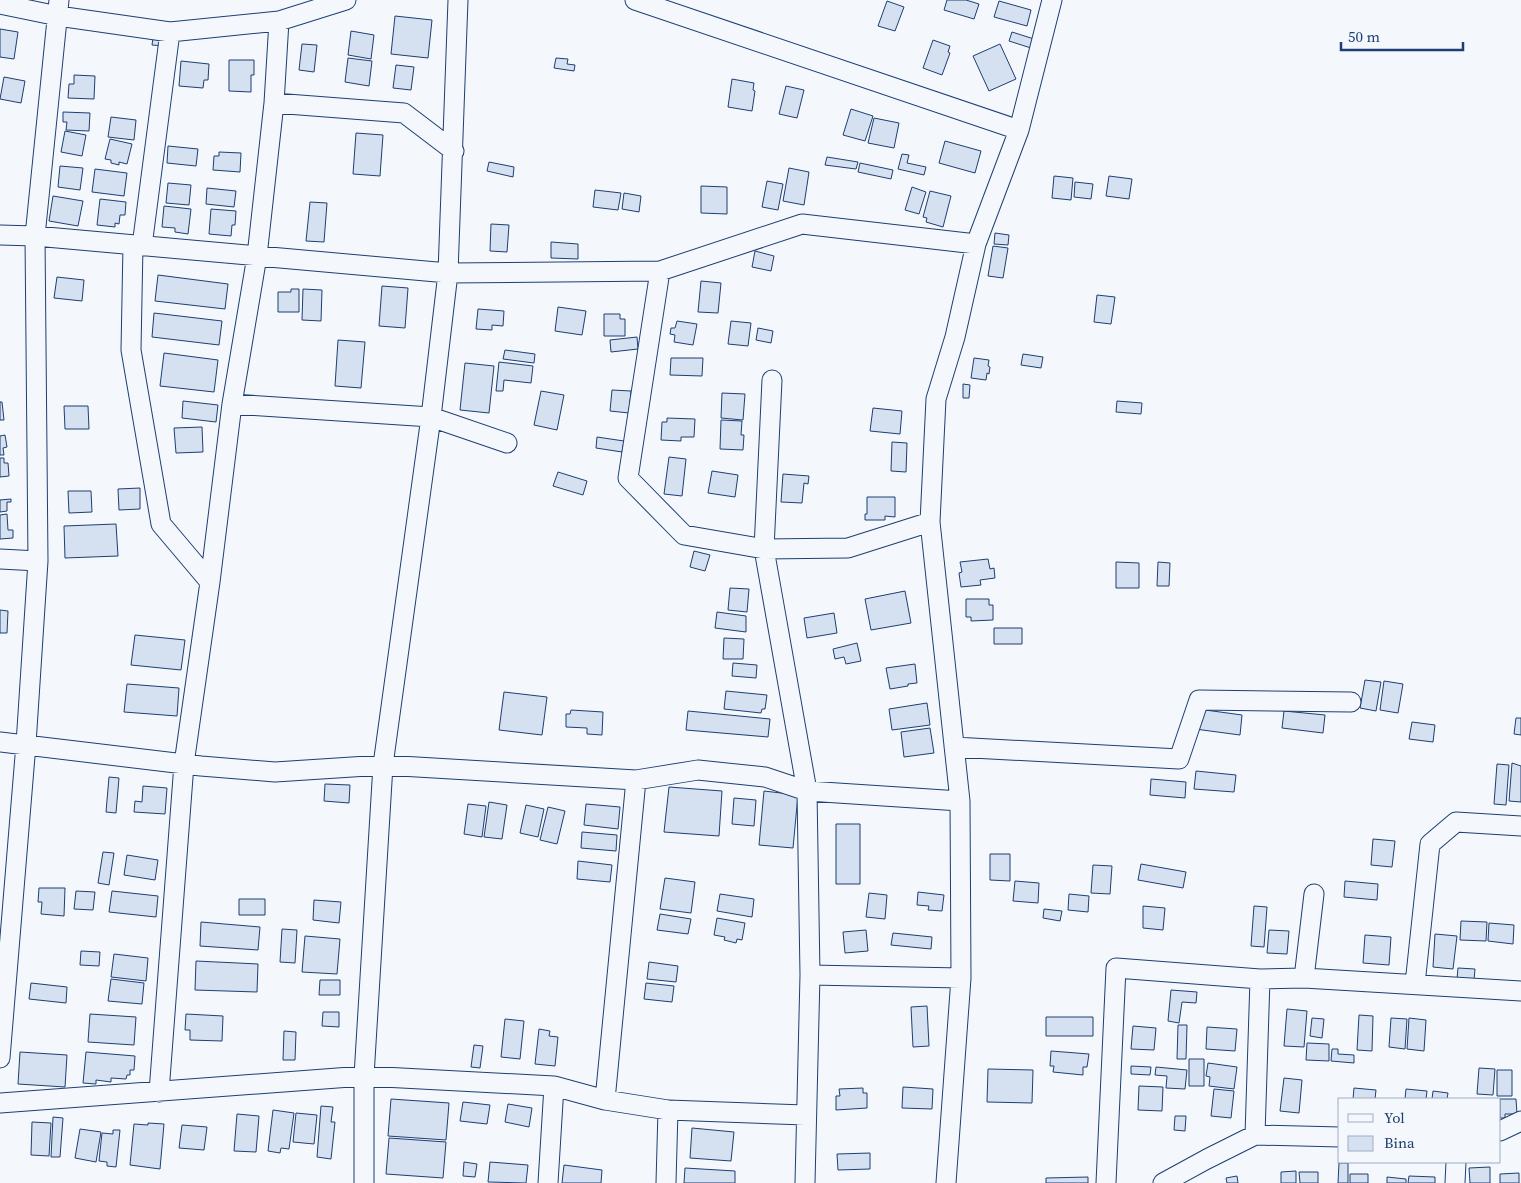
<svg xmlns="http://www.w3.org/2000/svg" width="1521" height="1183" font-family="'Source Serif 4',serif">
	<rect width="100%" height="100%" fill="#f4f7fb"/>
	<path fill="#d5e0f0" stroke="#1d3f73" d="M947,0h19l13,4 -5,15 -30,-9z
		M887,1l17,6 -9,24 -17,-5z
		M999,1l32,9 -4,16 -33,-9z
		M395,16l37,4 -4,38 -37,-4z
		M0,29l18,3 -4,27 -14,-2z
		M351,31l23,4 -3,24 -23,-4z
		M1012,32l22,7 -3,9 -22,-7z
		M153,38l12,2 -1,6 -12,-1z
		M933,40l17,6 -2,6 2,1 -8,22 -19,-7z
		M302,44l15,1 -3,27 -15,-2z
		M1000,44l16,35 -27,12 -16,-35z
		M348,58l24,3 -3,25 -24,-4z
		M556,58l12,1 -1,5 8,1 -1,6 -20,-3z
		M229,60h25v15h-3v17l-22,-1z
		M181,61l28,3 -1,16h-4l-1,8 -24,-2z
		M396,65l18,2 -3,23 -18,-2z
		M74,75l21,1 -1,23 -26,-1 1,-14h5z
		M4,77l21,4 -4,22 -21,-4z
		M732,79l22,4 -1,7 2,1 -3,20 -24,-4z
		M786,86l18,4 -7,28 -18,-4z
		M851,109l22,7 -8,25 -22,-6z
		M63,112l27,1 -1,18 -23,-1 1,-8h-4z
		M111,117l25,3 -2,20 -26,-3z
		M874,118l25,5 -5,25 -26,-5z
		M65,131l21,4 -4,21 -21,-4z
		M356,133l27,2 -3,41 -27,-2z
		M110,139l22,5 -5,20 -8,-2v3l-8,-2v-3l-6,-1z
		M945,141l36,10 -6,22 -36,-10z
		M168,146l30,3 -2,17 -29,-3z
		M219,152l22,1 -1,19 -27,-2 1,-14h5z
		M902,154l7,1 -2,8 19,4 -2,8 -26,-6z
		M827,157l31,5 -2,7 -31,-4z
		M489,162l25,5 -1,10 -26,-6z
		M860,163l33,7 -2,9 -33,-7z
		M60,166l23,2 -3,22 -22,-3z
		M789,168l20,4 -5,33 -21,-4z
		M95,169l32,4 -3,23 -32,-4z
		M1054,176l19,2 -2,22 -19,-2z
		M1109,176l23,3 -3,20 -23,-3z
		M767,181l16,3 -5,26 -16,-3z
		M1075,182l18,2 -2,15 -17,-2z
		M168,183l23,2 -2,20 -23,-2z
		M701,186l26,1v27l-26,-1z
		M912,187l14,5 -7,22 -14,-4z
		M207,188l29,3 -2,16 -28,-3z
		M595,190l26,3 -3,17 -25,-3z
		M930,191l21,5 -8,31 -17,-5 1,-4 -4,-1z
		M624,193l17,3 -2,16 -17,-3z
		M53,196l30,5 -5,25 -29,-5z
		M100,199l26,3 -1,13h-5l-1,9 -4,-1v4l-18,-2z
		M310,202l17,1 -3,39 -18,-1z
		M164,206l27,3 -3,25 -13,-2v-4l-13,-1z
		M211,209l25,2 -1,14h-3l-1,11 -22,-2z
		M491,224l18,1 -2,27 -17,-1z
		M995,233l14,2 -1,10 -14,-1z
		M551,242l27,2v15l-27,-1z
		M993,246l15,2 -5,30 -15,-2z
		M755,251l19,5 -3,15 -19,-4z
		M158,275l70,9 -3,25 -70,-8z
		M57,277l27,3 -2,21 -28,-3z
		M701,281l20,2 -3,30 -20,-1z
		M382,286l26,2 -3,40 -26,-2z
		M291,289h8v23h-21v-20h13z
		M303,289l19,1 -1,31 -19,-1z
		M1097,295l18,2 -4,27 -17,-2z
		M558,307l28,4 -4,24 -27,-4z
		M478,309l26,2 -1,15 -11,-1v5l-16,-1z
		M154,313l68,8 -3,24 -67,-8z
		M604,314h16v5h5v17h-21z
		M677,321l20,3 -4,21 -19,-3 1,-7 -5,-1 1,-6h4z
		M731,321l20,2 -3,23 -20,-2z
		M758,328l15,3 -2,12 -15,-3z
		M637,337l1,12 -27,3 -1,-12z
		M338,340l27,2 -4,46 -26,-2z
		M505,350l30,4 -1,9 -31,-4z
		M164,353l54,7 -4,32 -54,-6z
		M1023,354l20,3 -2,11 -20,-3z
		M671,358h32l-1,18 -32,-1z
		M974,358l15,2 -1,6 2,1 -1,7 -2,-1 -1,7 -15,-2z
		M499,362l34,4 -2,17 -27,-3 -1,11h-7z
		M465,363l29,3 -5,47 -29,-3z
		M963,384l7,1 -1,13h-6z
		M612,390l19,1 -2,22 -19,-2z
		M541,391l23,4 -7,35 -23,-5z
		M722,393l23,1 -2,26 -22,-2z
		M183,401l35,4 -2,17 -34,-4z
		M1117,401l25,2 -1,11 -25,-2z
		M0,402h2l2,18h-4z
		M64,406h24l1,23h-24z
		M873,408l29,3 -2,23 -30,-3z
		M667,418l28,1 -1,18h-13v4l-20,-1 1,-18h5z
		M721,420l21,1 -1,14h3l-1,15 -23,-1z
		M202,427l1,25 -27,1 -2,-25z
		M5,435l2,12 -4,1 1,7h-4v-19z
		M597,437l27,4 -2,11 -26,-4z
		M892,442l15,1 -1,29 -15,-1z
		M669,457l17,2 -4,37 -18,-2z
		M0,458h4v5h4l1,13 -9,1z
		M712,471l26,4 -3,22 -27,-4z
		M558,472l29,9 -4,14 -30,-9z
		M783,474l26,2 -1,8 -4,-1 -2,20 -21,-1z
		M140,488v21l-21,1 -1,-21z
		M68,491h23l1,21 -23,1z
		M867,497h28v20l-10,-1v4h-20v-6h2z
		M11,499v3h-4v9l-7,1v-12z
		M7,514l1,16h5v8l-13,1v-24z
		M116,524l2,32 -53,2 -1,-32z
		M694,551l16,4 -5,16 -15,-4z
		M988,559l2,10 4,-1 1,10 -15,2 1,5 -20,2 -2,-14 3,-1 -2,-10z
		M1116,562l23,1v25h-23z
		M1158,562l12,1 -1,23h-12z
		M730,588l19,1 -2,23 -19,-2z
		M905,591l6,32 -40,7 -6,-31z
		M966,599h23v6h4v15l-22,1v-4h-5z
		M0,610l8,1 -1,22h-7z
		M717,612l29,4v16l-31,-4z
		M834,613l3,20 -30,5 -3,-20z
		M994,628h28v16h-28z
		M135,635l50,5 -4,30 -50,-5z
		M724,638l20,1 -1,20h-20z
		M857,643l4,18 -15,3 -2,-7 -9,2 -2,-10z
		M733,663l24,2 -1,13 -24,-2z
		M915,664l2,19 -9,1v2l-18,3 -4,-21z
		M1365,680l16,2 -5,29 -16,-3z
		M1384,681l19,3 -5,29 -18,-3z
		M127,684l52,4 -2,28 -53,-4z
		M726,691l41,4 -2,14h-3l-1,4 -37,-4z
		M504,692l43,5 -5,38 -43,-5z
		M927,703l3,22 -38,5 -3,-21z
		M1198,709l44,6 -2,20 -45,-6z
		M571,710l32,2 -1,23 -15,-1v-6l-21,-1v-13h4z
		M688,711l82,8 -2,18 -82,-7z
		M1284,711l41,4 -2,18 -41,-5z
		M1516,718h5v17l-7,-1z
		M1412,722l23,3 -2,17 -24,-3z
		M930,728l4,25 -30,4 -3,-25z
		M1512,763l9,3v36l-12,-1z
		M1497,764l12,1 -3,40 -12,-1z
		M1196,771l40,4 -2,17 -40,-3z
		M109,777l10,1 -3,35 -10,-1z
		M1151,779l35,3 -1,16 -35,-3z
		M325,784l25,1 -1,18 -25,-2z
		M143,786l24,2 -2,26 -31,-2 1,-11 7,1z
		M669,787l53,4 -3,45 -55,-4z
		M764,791l34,4 -5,53 -34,-3z
		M734,798l22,2 -2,26 -22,-2z
		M489,802l18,3 -5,34 -18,-2z
		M468,804l18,2 -4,31 -18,-3z
		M586,804l34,3 -2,22 -34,-4z
		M526,805l18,4 -6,28 -18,-4z
		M548,807l17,4 -8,33 -17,-4z
		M836,824h24v60h-24z
		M582,832l35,3 -1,16 -35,-3z
		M1373,839l22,2 -3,26 -21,-2z
		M103,852l11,1 -5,32 -11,-2z
		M990,854h20v27l-20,-1z
		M127,855l31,5 -3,20 -31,-5z
		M578,861l34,4 -2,17 -33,-3z
		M1141,864l45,8 -3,16 -45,-8z
		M1093,865l19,1 -2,28 -19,-1z
		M665,878l30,4 -4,31 -31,-4z
		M1015,881l24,2 -1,20 -25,-2z
		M1345,881l33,3 -1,16 -33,-3z
		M39,888h26l-1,28 -23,-2 1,-12h-4z
		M76,891l19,1 -2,18 -19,-1z
		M112,891l46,5 -2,21 -47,-5z
		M918,892l26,3 -2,16 -14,-1 1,-4 -12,-1z
		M869,893l18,2 -2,24 -19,-2z
		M720,894l34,5 -2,18 -35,-6z
		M1069,894l20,2 -1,16 -20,-2z
		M239,899h26v16h-26z
		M314,900l27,2 -2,21 -26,-3z
		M1143,906l22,2 -2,22 -20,-2z
		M1254,906l13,1 -3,40 -13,-1z
		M1044,909l18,2 -2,10 -17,-3z
		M660,914l31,5 -3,15 -31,-4z
		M717,918l28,5 -3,17 -5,-1 -1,4 -12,-3 1,-3 -11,-2z
		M1461,921l26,1 -1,19 -26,-1z
		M201,922l59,5 -2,23 -58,-4z
		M1489,923l25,2 -1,19 -25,-3z
		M282,929l15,1 -2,33 -15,-1z
		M866,930l2,21 -23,2 -2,-21z
		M1269,930l20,1 -2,23 -20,-1z
		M893,933l39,4 -1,12 -40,-4z
		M1435,934l22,2 -4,33 -20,-2z
		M1365,935l26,2 -2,28 -26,-2z
		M305,936l35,3 -3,35 -35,-2z
		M81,951l19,1 -1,14 -19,-1z
		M114,954l34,4 -2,23 -35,-4z
		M196,961l62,3 -1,28 -62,-2z
		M649,962l29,4 -2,16 -29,-3z
		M1458,968l17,1 -1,11 -17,-1z
		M111,979l33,4 -2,21 -34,-3z
		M320,980h20v15h-21z
		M31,983l36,4 -1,16 -37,-4z
		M646,983l28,3 -2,16 -28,-3z
		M1171,990l26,2 -1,11 -14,-1 -3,21 -11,-2z
		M927,1006l2,40 -16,1 -2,-40z
		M1287,1009l20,2 -3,36 -20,-1z
		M323,1012h16v15l-17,-1z
		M90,1014l46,3 -2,28 -46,-3z
		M186,1014l37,2 -1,25 -32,-1v-10h-5z
		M1359,1015l14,1 -1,35 -15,-1z
		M1046,1017h47v19h-47z
		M1312,1018l12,1 -2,19 -12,-2z
		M1391,1018l16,1 -2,30 -16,-2z
		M1409,1018l17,2 -2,31 -17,-2z
		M505,1019l19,2 -4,38 -19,-2z
		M1178,1025h9l-1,34h-9z
		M1133,1026l23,2 -2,22 -23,-1z
		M1207,1027l30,2 -2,22 -29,-2z
		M539,1029l11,2 -1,5 9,1 -3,29 -20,-2z
		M284,1031l12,1 -1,28h-12z
		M1307,1043l22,1v17l-23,-1z
		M474,1045l9,1 -3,22 -9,-1z
		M1332,1049h6v5l16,1v8l-23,-2z
		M1051,1051l38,3 -2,13h-4v8l-30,-3 1,-6h-4z
		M20,1052l47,3 -2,32 -47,-3z
		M86,1052l49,4 -1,14h-4v5h-3l-1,4 -15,-1v4l-15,-2v4l-13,-1z
		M1189,1059h15v27h-15z
		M1208,1063l29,4 -3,22 -25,-3 1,-9 -4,-1z
		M1131,1066l20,1 -1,8 -19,-1z
		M1156,1067l31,3 -2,19 -19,-1 1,-12 -12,-1z
		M1479,1068l16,1 -2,26 -16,-1z
		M988,1069l45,1 -1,33 -45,-1z
		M1497,1070h15v26h-15z
		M1284,1078l18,2 -3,33 -19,-2z
		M1139,1086l24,1 -1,24 -24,-1z
		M903,1087l30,2 -1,20 -30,-1z
		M863,1088v5h4v15l-31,2v-14h4l-1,-7z
		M1354,1088l22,2 -1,9h-22z
		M1214,1089l20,2 -3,27 -20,-2z
		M1406,1089l21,2 -1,8h-21z
		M1433,1091l15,2 -1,6h-15z
		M391,1099l58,4 -3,37 -58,-4z
		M1493,1099h23l1,15h-12v4h-5v-19z
		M463,1102l27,3 -3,19 -27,-3z
		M508,1104l24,4 -3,19 -24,-5z
		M321,1106l12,1 -2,15h4l-4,37 -14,-2z
		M273,1110l21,3 -5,36 -8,-1 -1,5 -12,-2z
		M296,1113l21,2 -3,29 -21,-2z
		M237,1114l22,2 -3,36 -22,-1z
		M1175,1116h11l-1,15 -11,-1z
		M53,1117l10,1 -3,39h-9z
		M32,1122l19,1 -2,33 -18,-1z
		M148,1123l16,1 -4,45 -30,-4 4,-41 14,1z
		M182,1125l25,2 -3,23 -25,-2z
		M692,1128l42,4 -3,29 -41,-3z
		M80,1129l21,3 -5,30 -21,-4z
		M113,1130h7l-4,37 -9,-1v-4l-8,-1 3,-28 11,1z
		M389,1138l57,4 -3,36 -57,-4z
		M870,1153v16l-32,1 -1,-16z
		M464,1162l13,2 -2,13 -12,-1z
		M490,1162l38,3 -2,18 -38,-1z
		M1339,1163h9v20h-10z
		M564,1165l38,5 -1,13h-39z
		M1490,1167v16h-20l-1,-15z
		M685,1168l50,3v12h-51z
		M1296,1171v12h-15v-11z
		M1299,1172h19v11h-18z
		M1519,1173v10h-19v-9z
		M1350,1174h18v9h-18z
		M1237,1176l1,7h-11l-1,-5z
		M1409,1176l26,1v6h-27z
		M1088,1177v6h-42v-5z
		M1387,1177l19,2v4h-19z"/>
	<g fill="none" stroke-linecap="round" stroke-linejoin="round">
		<defs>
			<path id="minor" d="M635,0l384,130
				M0,4l58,12 112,16 109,-11 67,-21
				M274,103l130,10 50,38
				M0,235l35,1 413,37 212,-2 142,-47 174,20
				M133,245l-2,105 30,174 49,58
				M142,246l28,-214
				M660,271l-32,207 56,57 80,14 84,-1 82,-26
				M772,380l-8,169 43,242 3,184 -5,208
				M232,404l199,13 76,26
				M0,559l38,2
				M0,742l201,24 74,6 108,-7 253,15 62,-10 67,7 42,14 153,10
				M954,747l225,12 20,-59 152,2
				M810,975l151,3
				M1304,978l10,-84
				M1415,984l15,-140 26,-22 65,4
				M0,1058l26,-314 12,-183 -3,-325 24,-236
				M159,1092l25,-328 26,-182 22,-178 25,-148 17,-153 5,-82
				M605,1100l31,-320
				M0,1103l364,-27 190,10 51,14 63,10 137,5
				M1500,1131l21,-10
				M1255,1135l5,-156
				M364,1183v-107l19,-311 48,-348 17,-144 10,-273
				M548,1183l6,-97
				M666,1183l2,-73
				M946,1183l15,-205 -1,-177 -30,-279 6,-123 19,-62 21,-93 43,-114 33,-130
				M1106,1183l10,-215 144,11 44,-1 217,13
				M1163,1183l44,-24 48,-24 85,2
				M1455,1183l1,-21"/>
		</defs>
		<use href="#minor" stroke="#1d3f73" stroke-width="21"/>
		<use href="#minor" stroke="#f4f7fb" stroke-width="19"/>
	</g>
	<rect x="1338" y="1098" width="162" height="65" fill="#f4f7fb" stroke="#9eadc5"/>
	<rect x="1348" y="1114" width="25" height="8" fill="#f4f7fb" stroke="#9eadc5"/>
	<text x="1384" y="1123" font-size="15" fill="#1d3f73">Yol</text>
	<rect x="1348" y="1136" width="25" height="15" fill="#d5e0f0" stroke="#9eadc5"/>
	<text x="1384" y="1148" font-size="15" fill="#1d3f73">Bina</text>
	<path d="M1341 42v8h122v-8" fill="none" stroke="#1d3f73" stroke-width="2.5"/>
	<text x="1348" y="42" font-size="15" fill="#1d3f73" stroke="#f4f7fb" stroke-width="4" paint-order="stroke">50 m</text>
</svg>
